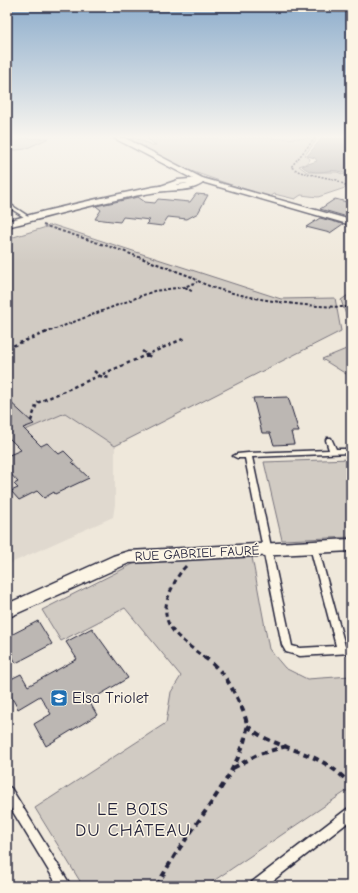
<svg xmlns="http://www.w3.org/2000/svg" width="358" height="893" font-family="'Comic Neue',sans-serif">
	<rect width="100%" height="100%" fill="#efe8db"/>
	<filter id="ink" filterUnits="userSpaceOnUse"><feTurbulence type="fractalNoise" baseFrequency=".025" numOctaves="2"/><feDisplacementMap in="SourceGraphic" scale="8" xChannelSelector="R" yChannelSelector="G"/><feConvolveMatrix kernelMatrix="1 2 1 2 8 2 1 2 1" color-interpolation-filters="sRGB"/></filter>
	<g filter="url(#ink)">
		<path fill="#e0d9cf" d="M65,413l50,33v58l-2,13 -102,46 -4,-6v-118z"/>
		<path fill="#d1cbc3" stroke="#7a767f" d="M7,138h42l-24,11 -18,2z
			M135,138l17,7h4l-10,-7h172l-13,17 5,4 -2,4 -9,3 8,6h30l8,3 6,5v6l-33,11 -17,-2 -6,4 -21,-5 -5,4 -78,-27 -24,-10 -37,-22z
			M53,225l228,74 54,-1 6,33 -226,115 -50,-33 -58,25v-199z
			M351,293v37l-10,-30z
			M351,347v30l-29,-18z
			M351,459v78l-69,3 -18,-78z
			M252,557l17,92 16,19 22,11 44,-3v90l-5,4 5,6v12l-145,98h-123l-48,-78 131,-85 5,-31 10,-16 -56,-68 -64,33 -19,-31 95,-48z"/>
		<path fill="#a6a2a2" stroke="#716f79" d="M322,138h29v40c-16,-14 -25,-3 -41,-7 -3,-1 -6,-3 -8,-5l15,-5 -2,-3 -8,-2z"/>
		<path fill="#bcb7b3" stroke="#22223b" d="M196,194l12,1 -10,18 -11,6 -19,-2 -6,9 -16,-2 4,-4 -27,-3 -3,5 -25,-3 6,-9 -5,-4 42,-9 7,5 10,1 3,-4 32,3z
			M335,199l16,4v15l-31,-9z
			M320,218l23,6 -13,9 -24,-6z
			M288,397l11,35h-8l3,12 -20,1 -4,-12h-8l-9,-35z
			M7,399l27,25 -11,4 18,18 6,-3 12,11 5,-3 10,10 -2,1 17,16 -34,16 -1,-2 -10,6 -7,-7 -18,9 -8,-9 7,-3 -4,-4 4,-2 -11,-12v-14l14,-6 -14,-14z
			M38,621l14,23 -36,19 -9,-16v-10z
			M92,628l36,50 -39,23 8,14 -51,31 -12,-22 17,-10 -11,-18 -22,13 -11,-20v-8l14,-7 7,12 49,-27 -11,-17z"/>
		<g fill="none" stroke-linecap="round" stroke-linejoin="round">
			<defs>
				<path id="service" d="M7,203h1l23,15 -4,1 -20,-13z
					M327,438h4l5,11h15v4l-99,4 40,189 8,2 36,-2 -26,-99 1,-2 3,-1 3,1 1,2 27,99 6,-1v8l-51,3 -14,-4 -4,-7 -37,-187h-8l-4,-2 4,-2 11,-1 81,-3 -3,-10z
					M7,786l4,2 60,98h-13l-51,-84z
					M351,807v13l-85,66h-16l2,-4 95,-73z"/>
				<path id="minor" d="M202,178l149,42v5l-149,-43 -23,2 -23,7 -4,-2 26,-9z
					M351,539v12l-222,12 -122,55v-14l106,-48 16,-5z"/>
				<path id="tertiary" d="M114,138h11l81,42c-11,13 -34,9 -49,12 -51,8 -100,23 -150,35v-6c48,-13 97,-24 146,-34 14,-3 30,0 42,-7z"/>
			</defs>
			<use href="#service" stroke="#22223b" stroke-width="3"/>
			<use href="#minor" stroke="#22223b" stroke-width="3"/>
			<use href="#tertiary" stroke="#22223b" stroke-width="3"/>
			<path stroke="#22223b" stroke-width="1.5" stroke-dasharray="2 1.5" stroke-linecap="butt" d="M315,138l-24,29 9,5 37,8 14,9"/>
			<path stroke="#22223b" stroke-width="2" stroke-dasharray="3 2" stroke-linecap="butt" d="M43,225l77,25 72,27c14,10 32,14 49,18 36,8 73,12 110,12
				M185,287l8,5
				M45,333l109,-42 30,-4 13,-5"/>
			<path stroke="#22223b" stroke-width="2.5" stroke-dasharray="3.5 3" stroke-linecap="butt" d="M7,348l40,-16
				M142,351l10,7
				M94,371l6,5 10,2
				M31,421l6,-18 148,-65"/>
			<path stroke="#22223b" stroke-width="3" stroke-dasharray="5 3.5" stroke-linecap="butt" d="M186,566c-6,6 -10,13 -13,20 -20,38 5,51 32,72"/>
			<path stroke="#22223b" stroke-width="4" stroke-dasharray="6 4.5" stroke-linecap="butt" d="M247,726c6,4 12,9 18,12 34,16 59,17 86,47
				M233,768l26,-14 28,-8
				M157,886c8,-15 17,-30 27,-44 20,-30 59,-78 63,-114 1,-13 -17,-45 -25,-55 -6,-6 -12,-12 -18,-16"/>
			<use href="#service" fill="#fcf5e5" fill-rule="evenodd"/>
			<use href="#minor" fill="#fcf5e5" fill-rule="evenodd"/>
			<use href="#tertiary" fill="#fcf5e5" fill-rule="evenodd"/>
		</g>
	</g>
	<linearGradient id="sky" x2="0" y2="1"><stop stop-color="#8dadcc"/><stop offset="0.52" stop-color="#f8f5ef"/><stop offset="1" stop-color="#f8f5ef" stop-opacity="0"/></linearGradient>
	<rect width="358" height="263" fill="url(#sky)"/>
	<defs>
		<symbol id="school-square" viewBox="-11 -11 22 22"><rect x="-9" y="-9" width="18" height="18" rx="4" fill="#1f6fb2" stroke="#fcf5e5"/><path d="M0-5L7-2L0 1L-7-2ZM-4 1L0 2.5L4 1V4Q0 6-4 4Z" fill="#fff"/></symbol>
	</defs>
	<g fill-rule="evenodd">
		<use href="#school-square" x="49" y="688" width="20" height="20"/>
	</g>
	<g text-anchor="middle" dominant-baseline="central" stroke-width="3" stroke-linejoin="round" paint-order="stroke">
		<g font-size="13" fill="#22223b" stroke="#fcf5e5">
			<text transform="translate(197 553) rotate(-3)">RUE GABRIEL FAURÉ</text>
		</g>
		<g font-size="16" fill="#22223b" stroke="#fcf5e5" text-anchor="start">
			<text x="72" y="698">Elsa Triolet</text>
		</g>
		<g font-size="18" letter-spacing="1" fill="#22223b" stroke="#fcf5e5">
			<text x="133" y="809">LE BOIS<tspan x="133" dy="21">DU CHÂTEAU</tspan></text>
		</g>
	</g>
	<rect width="358" height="893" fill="none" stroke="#fcf5e5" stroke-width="24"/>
	<rect x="12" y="12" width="334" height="869" fill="none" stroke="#22223b" stroke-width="1.5" filter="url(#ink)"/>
</svg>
